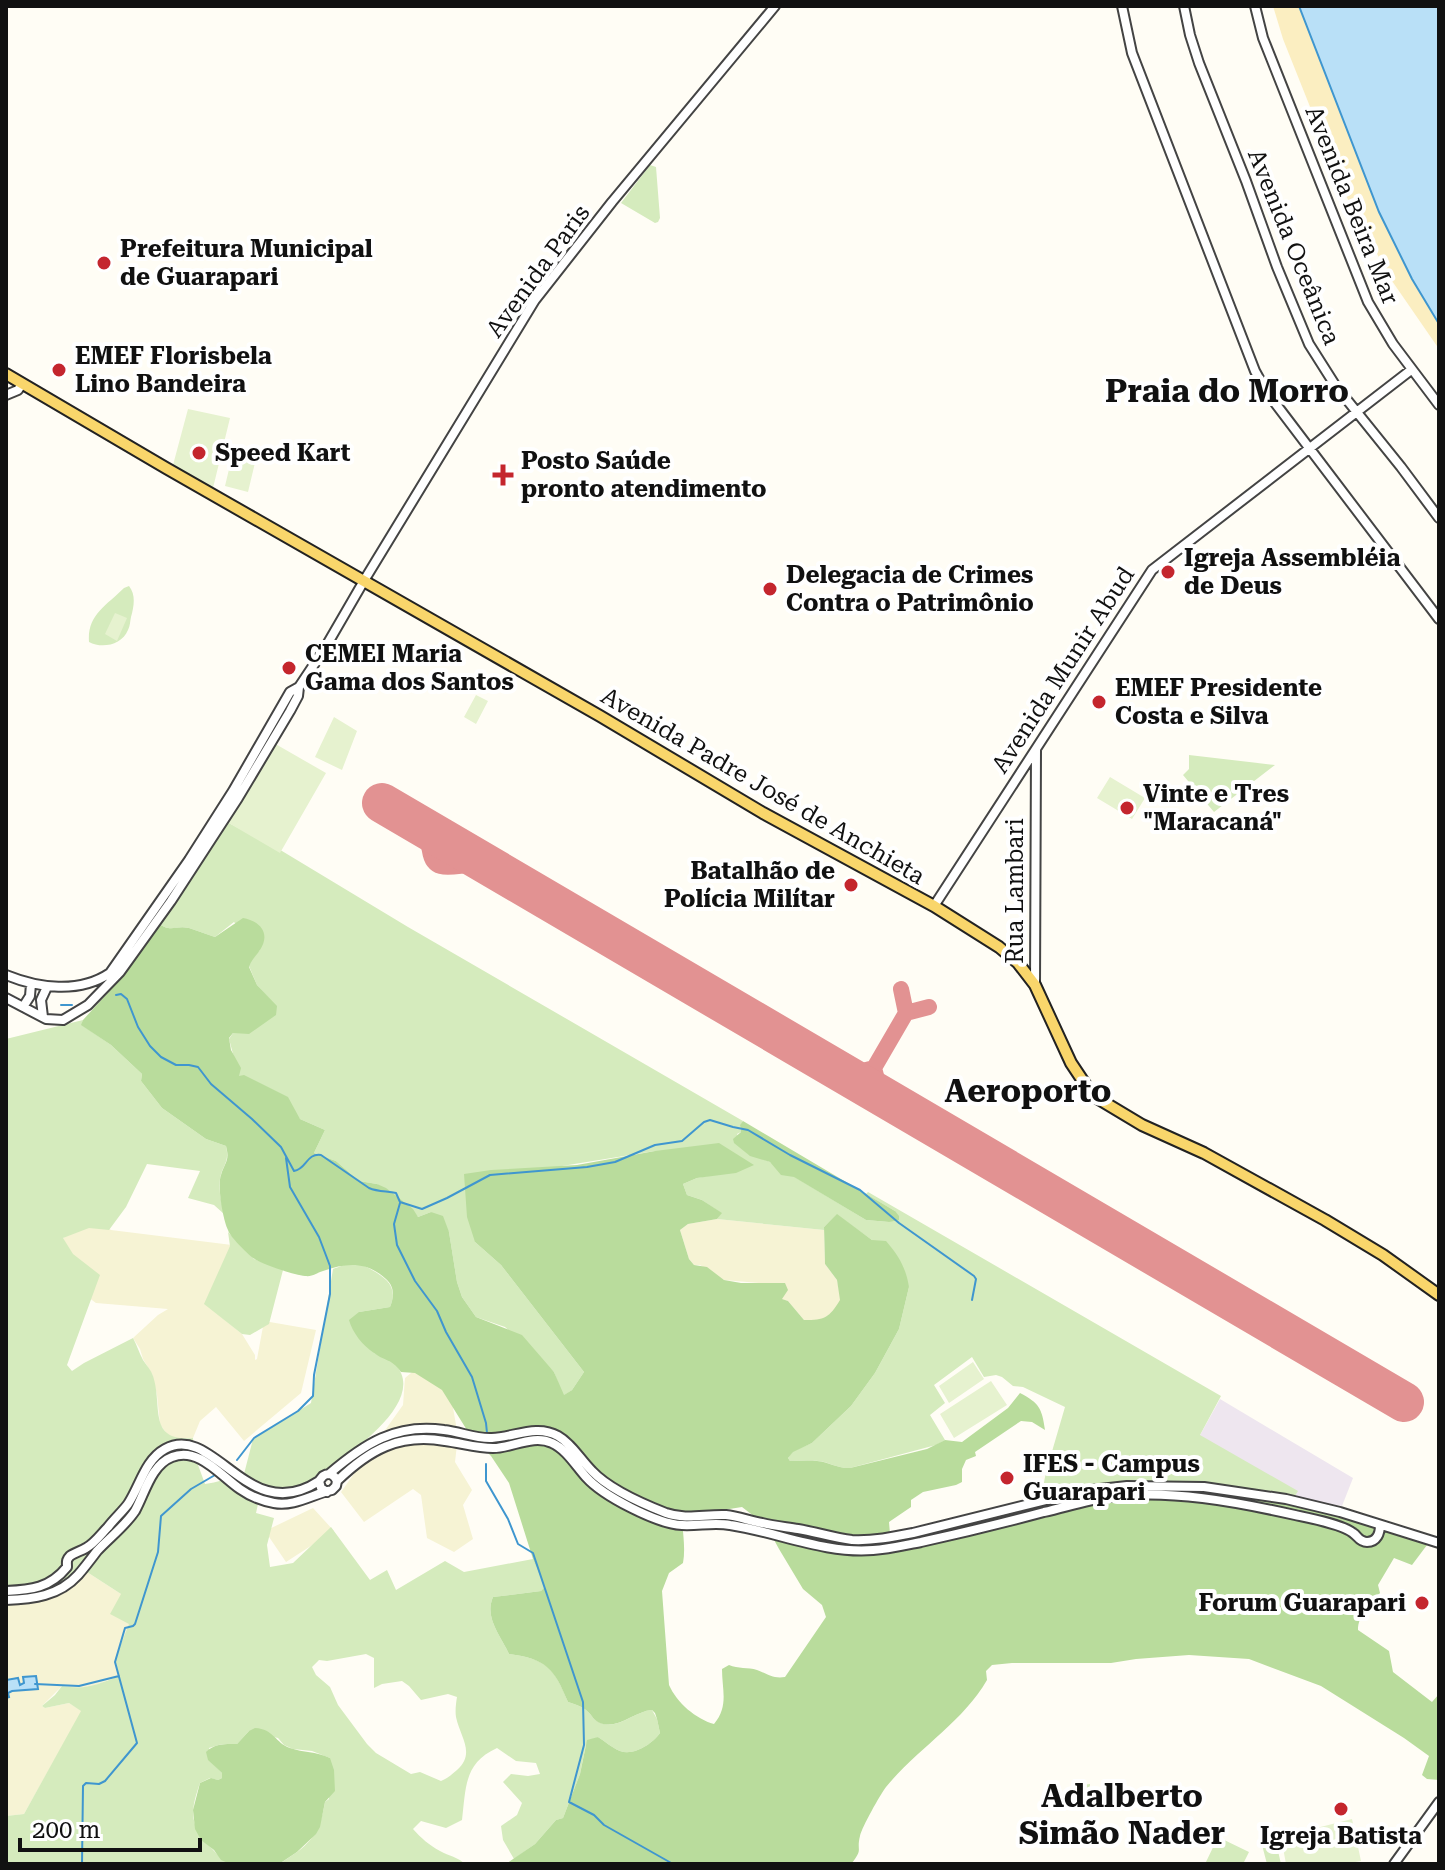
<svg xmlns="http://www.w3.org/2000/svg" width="1445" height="1870" font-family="'Roboto Serif',serif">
	<rect width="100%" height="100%" fill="#fffdf5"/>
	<path fill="#eee6ef" d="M1220,1399l133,79 -11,28 -39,-7 -104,-62z"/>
	<path fill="#f6f3d4" d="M87,1214l24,16 121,15 -23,62 33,27 13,21v5l2,-1 7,-38 52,9 -15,63 -57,48 -28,-34 -16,14 -7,17h-19l-8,-5 -6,-9 -3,-29 -5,-21 -9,-15 -3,-10 -7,-11 25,-23 10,-6 -72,-6 -56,-41z
		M717,1219l107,11 1,34 12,16 4,20 -9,13 -11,7h-17l-16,-19 -7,-2 -22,-16 -35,-3 -24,-15h-6l-5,-6 -9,-29 8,-6z
		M423,1363l26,22 9,51 -3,26 17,28 -9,15 10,34 -19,13 -27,-14 -6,-43 -8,-6 -49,33 -23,-30 62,-87 2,-27z
		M313,1508l21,23 -48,31 -21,-31z
		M87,1572l34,22 9,30 -15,35 4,17 -31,12 -7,1 -19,-3 -20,20 3,2 24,-5 13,8 -58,103 -18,2v-118l3,-1 -1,-4 4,-2 25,-3 -13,-4 -4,1 -2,-7 -12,2v-76l31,-1 36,-16z"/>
	<path fill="#d5ebbd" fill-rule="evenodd" d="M650,165l6,2 4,51 -2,4 -3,1 -34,-20z
		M129,586c7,9 5,20 2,31 -1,5 -1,9 -3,13 -6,15 -26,19 -39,12 -2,-27 17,-36 35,-54z
		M1189,755l86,10 -61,47 -31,-37 6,-6z
		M225,821l57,30 126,76 335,194 -3,5 1,6 -4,2 10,19 23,9 96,58 23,2 6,-11 -29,-17 2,-2 353,204 -21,39 98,56 -5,8 -79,-15 -63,-2 -111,21 6,-31 19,-65 -42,-20 -10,-1 -11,-9 -6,-2 -12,2 -12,-20 -38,28 11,18 -15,12 15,25 -9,5 -86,23c-12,1 -20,-6 -32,-7 -9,-1 -19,0 -28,0l-2,-3 5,-7 19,-8 39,-37 24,-33 24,-44 10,-42 -37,-47 -35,-25 -13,12v3l-107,-11 4,-6 -19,-13 -15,-5 -4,-11 14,-6 16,-3 -58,-24 -93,15 -87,76 26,23 83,107 -12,18 -9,6 -9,-24 -49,-45 -29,-10 -14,-20 -5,-15 -8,-50 -18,-20 -13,5 -41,-33 -18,-3 -23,-20 -22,-8 11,-23 -25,-11 -61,-43 -10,-37 4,-6 6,-1 37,-26 -19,-21 -8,-19 3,-7 8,-9 -26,-28 -19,15c-9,-3 -17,-6 -26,-9 -13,-3 -18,5 -31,-5z
		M83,1020l-1,5 29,20 31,29 -1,7 21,27 44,31 20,7c4,17 -4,19 -6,33 -2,11 2,24 4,35l-10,-9 -26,-7 12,-27 -53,-7 -21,43 -17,23 -20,-2 -26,10 10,16 27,21 -33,90 5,6 12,-8 49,-25c4,7 6,15 10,22 4,6 8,10 10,16 10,30 -6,66 40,62l1,16 11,30c13,-2 21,-3 29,-14l10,4 9,-35 58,-36 22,-134c8,-3 18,-7 27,-5 4,1 8,4 12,6 16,9 26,18 18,37l-31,5 15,41c7,3 16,6 21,11 31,33 -33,80 -55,96 -11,8 -29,24 -41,28 -12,4 -25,2 -37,-2l-6,27 18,5 -7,27 3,22 23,-4 38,-36 39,53 17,-10 9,20 49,-29 19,11 69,-13 13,28 -5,4 -48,6c-9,21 8,39 16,57 37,5 45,13 59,48 6,2 13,4 18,8 6,5 8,11 15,13 17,7 34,-12 51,-13l5,9 3,14c-8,11 -26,23 -40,18 -8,-3 -15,-10 -22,-14l-12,7 -6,30 -17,44 -7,2 -21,24 -21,15 -11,-19 -2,-14 16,-11 5,-12 -19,-21 8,-8 17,2 12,-2 -4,-11 -20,-2 -19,-13c-33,15 -31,39 -35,72l-16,8 -25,-7 -8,8c8,9 16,16 27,22 9,5 18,6 25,13h-186c29,-18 40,-27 46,-62l4,-3 1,-41 -18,-7 -19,-2 -9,-4 -6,-7 -29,-7 -12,13h-15l-13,4 5,17 8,8v5l-4,2 -8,-2 -10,5c-12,34 -9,44 15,69 6,6 8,9 15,12h-224v-48l18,-2 57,-103 -12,-8 -24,5 -3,-2 13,-11 7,-9c25,4 34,-1 57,-10l-4,-17 14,-35 -19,-10 11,-20 -34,-22c-27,28 -43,31 -81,32v-565zM366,1654l8,4v30l8,-4 20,-3 7,5 12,14 27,-6 9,3c-1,6 -2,14 -1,20 4,20 20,36 1,53 -6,5 -9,8 -16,11l-21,-9 -9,2 -35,-21 -9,-9 -29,-39 -8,-18 -14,-12 -4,-8 7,-7 8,1z
		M228,1232l26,27 29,11 -14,54 -19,11 -8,-1 -38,-30 26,-58z
		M1090,1784l-1,15 -2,4 -24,-4v-3c8,-6 17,-11 27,-12z
		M1218,1837l31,15 -6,12h-38z
		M1276,1842l5,22h-14l-5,-19z"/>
	<path fill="#b9dc9c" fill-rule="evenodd" d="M243,918c17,3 28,15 17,32 -4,6 -8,9 -11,17l8,18 20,21 -1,9 -27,19 -16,-1 -4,5 2,12 10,18 -2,8 5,-1 44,22 12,22 25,11 -11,23 22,8 23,20 18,3 9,4 27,21 5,8 13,-5 12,4 6,16 8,50 5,15 14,20 46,18 32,37 10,23 8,-5 12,-18 -83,-107 -26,-23 -8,-25 -3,-43 27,-4 86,-5 78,-14 64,-8 35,22 -18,8 -39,5 -14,6 4,11 15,5 20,13 -5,6 -29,5 -8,6 9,29 5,6 13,2 17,13 17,3h44l3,7 -6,9 6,2 16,19c21,0 25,-2 36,-20l-3,-20 -12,-16 -1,-37 13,-13 35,26 14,1c13,15 20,27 23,46l-10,42 -24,44 -24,33 -39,37 -19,9 -5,6 2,3c9,0 19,-1 27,0 13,1 21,8 33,7l77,-19 18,-9 17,2 46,-34 12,-15c19,10 22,15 25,37l-13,-8 -11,-1 -46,31 1,4 -10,4 -4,9v13l-6,3 -33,7 -12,8v7l-22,15 1,12 214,-46 47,-6 63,2 84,16 135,37 -21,28 -18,-7 -16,27 2,8c-10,11 -22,22 -22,37l31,21 4,21 39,30 7,-8v86l-12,-1 -5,-4 7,-19 -25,-18 -83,-52 -72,-27 -60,-4 -53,4 -25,4h-99l-20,2 -6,6 1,9c-25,43 -70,69 -101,107 -6,8 -24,40 -26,49 -4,16 4,12 -9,28h-345l29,-20 21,-24 7,-2 17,-44 7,-34 11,-3c7,4 14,11 22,14 14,5 32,-7 40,-18l-3,-14 -2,-6 -3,-3c-17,1 -34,20 -52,13 -6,-2 -8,-8 -14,-13 -5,-4 -12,-6 -18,-8 -14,-34 -22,-43 -59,-48 -8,-18 -25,-36 -16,-57l48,-6 4,-4 -12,-28 -24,-76 -18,-27 -21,-21 -28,-45 -27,-17 -14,-1c-10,-14 -15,-10 -27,-19 -11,-7 -22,-21 -25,-33l10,-8 31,-5c4,-10 5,-20 -4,-28 -20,-18 -39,-16 -63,-8 -7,2 -10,6 -18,5 -11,-1 -43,-12 -52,-18 -6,-5 -23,-21 -25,-28 -5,-10 -11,-44 -7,-55 4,-13 9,-14 5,-29l-20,-7 -44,-31 -21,-27 1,-7 -31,-29 -30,-20 2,-5 42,-46 33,-51c13,10 17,2 31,5 9,3 17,6 26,9zM742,1507l13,10 19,6 -1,15 6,11 24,40 19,16 4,12 -41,60c-12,2 -17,-3 -28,-7 -9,-3 -19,-1 -28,-5l-7,4c0,21 7,37 -8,55 -18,-5 -37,-21 -45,-39l-7,-94 7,-18 14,-10c3,-16 -1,-33 -1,-49h16z
		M743,1121l152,90 4,5v4l-10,2 -23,-2 -72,-43 -13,-2 -11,-13 -20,-6 -16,-13 -1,-4 8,-7 -1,-7z
		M255,1728c19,1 20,15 35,20 14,5 25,3 40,10l4,12 1,21 -10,11 -5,25 -4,7 -19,18 -18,12h-49l-9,-4 -7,-10 -13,-10 -6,-11 -2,-19 7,-27 11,-5 7,2 4,-2v-5l-14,-13 -2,-8c9,-9 20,-8 31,-8l12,-13z"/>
	<path fill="#fbeec1" d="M1273,6h26l80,206 33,67 27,45v25l-49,-71 -46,-86 -61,-153z"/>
	<path fill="#e6f2cf" d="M188,409l42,9 -17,70 -40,-23z
		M235,444l23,6 -10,42 -23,-6z
		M115,613l12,5 -10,23 -12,-7z
		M476,695l12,6 -12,23 -12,-7z
		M334,717l23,14 -15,39 -27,-13z
		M272,742l54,31 -46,80 -53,-31z
		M1110,777l35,21 -13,21 -35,-21z
		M973,1362l11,17 -35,24 -10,-17z
		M991,1381l16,24 -53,33 -14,-24z
		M1352,1819l9,42 -17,3h-58l-5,-27z"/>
	<path fill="#b9e0f7" stroke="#3f96cf" stroke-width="2" d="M1299,6h140v318l-27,-45 -33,-67z
		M36,1676l2,13 -26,2 -4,2 1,4 -3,1v-18l12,-2 2,7 4,-2 -1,-6z"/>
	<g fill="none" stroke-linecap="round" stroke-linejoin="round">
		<path stroke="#3f96cf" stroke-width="2" d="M116,995l5,-1 6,5 11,28 12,19 11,11 15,8h13l9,2 13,17 41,35 29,28 13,24c13,-2 12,-18 27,-16l48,33c9,4 18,3 27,5l4,9 22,7 25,-11 43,-23 97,-8 28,-5 40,-17 27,-4 22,-19 6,-2 23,7 15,3 42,25 70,35 39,33 75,53 2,3 -4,21
			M61,1005h11
			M400,1203l-6,21 3,21 18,36 22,30 9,21 26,45 14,46 1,10
			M237,1460l17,-22 44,-27 15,-15 1,-21 16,-81v-28l-11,-29 -29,-50 -4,-29
			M486,1464v17l22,38 10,25 15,9 50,149 1,43 -15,57 25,13 10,10 69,39
			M35,1684l44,2 40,-10
			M82,1864l1,-78 3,-3 13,1 6,-3 32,-38 -22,-81 10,-34 8,-2 2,-2 23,-72 3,-36 30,-27 24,-14"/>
		<path stroke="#e29292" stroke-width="16" d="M432,832c-3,7 -4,12 -2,19 4,27 31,11 48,14 9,1 17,6 25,9
			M906,1013l23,-6
			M834,1068l21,5 19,-5 32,-55 -5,-24
			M874,1068l5,19 15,16"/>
		<path stroke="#e29292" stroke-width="40" d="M382,803l1022,599"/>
		<defs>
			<path id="minor" d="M1122,6l10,47 123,318 11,20 173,228
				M1184,6l6,29 9,28 47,118 31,86 32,77 26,41 66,82 38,51
				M1255,6l8,32 105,264 25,42 46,61
				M6,395l12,-5 4,-6
				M934,906l218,-336 259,-200
				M6,975c32,13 73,19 104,-2l79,-113 44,-69 57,-99 9,-5
				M1035,985l1,-235
				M6,998l40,21 17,1 25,-15 32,-33 51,-71 67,-103 52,-87 8,-15 1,-9 26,-39 40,-69 170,-279 77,-98 163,-196
				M23,1007l7,-11 1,-12
				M43,1017l-2,-17 6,-13
				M329,1474c35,-30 67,-51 115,-44 17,2 32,9 48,8 22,-1 45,-14 66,-2 14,8 22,23 34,35 16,17 51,33 74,42 20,7 39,1 60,2 12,1 24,6 36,8 12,3 24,4 36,6 18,3 36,9 54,11 21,1 41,-3 61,-7l169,-42 45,-5 77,1 82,12 54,13 99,31
				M337,1481c32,-31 62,-48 108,-40 16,2 32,7 48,7 19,0 40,-14 59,-5 14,6 24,23 34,34 17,19 71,47 96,48 16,1 32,-3 48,0 47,7 95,29 143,25 16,-1 32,-5 48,-8 41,-9 82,-19 123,-30 22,-5 43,-12 65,-15 60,-8 128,5 186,18 14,3 47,9 58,18 5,3 6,9 14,9 10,0 13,-9 13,-17
				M6,1591c25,-1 44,-3 61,-24 0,-5 -1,-7 3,-11 4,-3 11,-5 16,-8 9,-5 15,-14 22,-21 6,-8 14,-15 20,-23 12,-18 17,-44 37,-55 49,-27 83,79 154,32
				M6,1600c27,-1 53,-4 72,-25 7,-8 13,-16 19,-24 12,-13 28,-25 38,-40 10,-18 16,-46 37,-54 26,-11 49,19 68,32 10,7 22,12 34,14 20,4 39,-9 58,-13l4,-4 1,-5c-3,-7 -8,-9 -14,-5l-4,5 2,7 6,4
				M1394,1864l45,-62"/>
			<path id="major" d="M6,374l160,94 434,248 163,97 171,93 65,41 19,16 17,22 36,78 18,27 8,8 45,27 62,28 121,67 58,35 56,40"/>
		</defs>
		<use href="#minor" stroke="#444" stroke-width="12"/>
		<use href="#major" stroke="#222" stroke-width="14"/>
		<use href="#minor" stroke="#fff" stroke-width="8"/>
		<use href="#major" stroke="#f9d66b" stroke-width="10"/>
	</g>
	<g fill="#c4262e" stroke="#fff" stroke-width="3">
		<circle cx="104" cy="263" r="8"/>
		<circle cx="59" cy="370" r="8"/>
		<circle cx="199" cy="453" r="8"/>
		<path d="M499 463h8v8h8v8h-8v8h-8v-8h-8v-8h8z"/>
		<circle cx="1168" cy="572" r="8"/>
		<circle cx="770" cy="589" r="8"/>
		<circle cx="289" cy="668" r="8"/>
		<circle cx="1099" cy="702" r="8"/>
		<circle cx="1127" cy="808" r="8"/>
		<circle cx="851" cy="885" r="8"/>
		<circle cx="1007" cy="1478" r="8"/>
		<circle cx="1422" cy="1603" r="8"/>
		<circle cx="1341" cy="1809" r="8"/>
	</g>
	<g text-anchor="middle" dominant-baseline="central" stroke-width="8" stroke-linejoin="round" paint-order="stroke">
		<g font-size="24" fill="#111" stroke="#fff">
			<text transform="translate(1352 205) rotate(68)">Avenida Beira Mar</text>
			<text transform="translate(1294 247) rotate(68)">Avenida Oceânica</text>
			<text transform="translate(538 271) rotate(-54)">Avenida Paris</text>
			<text transform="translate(1063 670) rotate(-57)">Avenida Munir Abud</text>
			<text transform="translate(763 786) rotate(30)">Avenida Padre José de Anchieta</text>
			<text transform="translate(1015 891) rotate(-90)">Rua Lambari</text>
		</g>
		<g font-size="24" font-weight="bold" fill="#111" stroke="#fff" text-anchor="start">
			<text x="120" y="249">Prefeitura Municipal<tspan x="120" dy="28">de Guarapari</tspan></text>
			<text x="75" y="356">EMEF Florisbela<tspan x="75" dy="28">Lino Bandeira</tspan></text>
			<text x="215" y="453">Speed Kart</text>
			<text x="521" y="461">Posto Saúde<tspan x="521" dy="28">pronto atendimento</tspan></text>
			<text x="1184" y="558">Igreja Assembléia<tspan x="1184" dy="28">de Deus</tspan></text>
			<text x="786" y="575">Delegacia de Crimes<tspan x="786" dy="28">Contra o Patrimônio</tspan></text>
			<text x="305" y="654">CEMEI Maria<tspan x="305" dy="28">Gama dos Santos</tspan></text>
			<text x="1115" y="688">EMEF Presidente<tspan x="1115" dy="28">Costa e Silva</tspan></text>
			<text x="1143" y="794">Vinte e Tres<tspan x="1143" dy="28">"Maracaná"</tspan></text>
			<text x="835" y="871" text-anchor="end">Batalhão de<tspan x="835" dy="28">Polícia Milítar</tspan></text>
			<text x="1023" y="1464">IFES - Campus<tspan x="1023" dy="28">Guarapari</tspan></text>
			<text x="1406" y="1603" text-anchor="end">Forum Guarapari</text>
			<text x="1341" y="1836" text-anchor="middle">Igreja Batista</text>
		</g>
		<g font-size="32" font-weight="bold" fill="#111" stroke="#fff">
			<text x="1227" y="391">Praia do Morro</text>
			<text x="1028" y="1091">Aeroporto</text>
			<text x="1122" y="1796">Adalberto<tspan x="1122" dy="37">Simão Nader</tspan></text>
		</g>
	</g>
	<rect width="1445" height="1870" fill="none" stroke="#111111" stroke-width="16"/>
	<path d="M20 1838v12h180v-12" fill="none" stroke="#111111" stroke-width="4"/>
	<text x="32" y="1838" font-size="24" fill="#111111" stroke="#ffffff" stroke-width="6" paint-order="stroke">200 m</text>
</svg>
